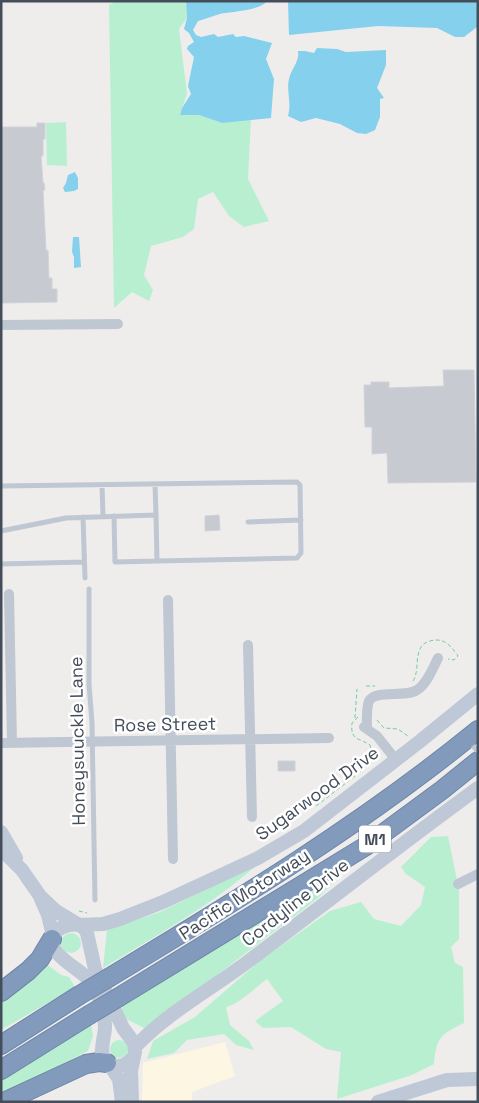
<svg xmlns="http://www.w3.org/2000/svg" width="479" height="1103" font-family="'Space Grotesk',sans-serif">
	<rect width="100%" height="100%" fill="#efecec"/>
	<path fill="#fcf6e3" d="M225,1042l10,34 -43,16v10h-50l1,-39z"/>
	<path fill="#b8efd1" d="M116,1h70l1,17 -8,11 8,65 -7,20 19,1 23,8 29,-4 -3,60 21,42 -25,6 -15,-11 -16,-24 -15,7 -4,30 -11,8 -32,9 -7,29 9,15 -4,11 -17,-9 -18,16 -5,-303z
		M66,122l1,44 -20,-1 -1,-42z
		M448,836l11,54v49l-8,8 4,16 8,4 1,56c-24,11 -28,16 -30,41l-22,11 -75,24 4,-47 -15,-3 -35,-22 -28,1 -8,-7 28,-20 -16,-22c-12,9 -28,25 -41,28l4,18 19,16 5,9 -18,-5 -12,-11 -37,6 -13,13 -27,6 6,-18 42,-24 66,-57 69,-49 31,-9 13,17 27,7 20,-21 4,-18 -19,-13 -5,-7 30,-30z
		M258,864c-46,41 -102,72 -155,104l4,-38 53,-18z
		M342,874l-24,24 -172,131 -24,-12v-14z
		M61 943a10 10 0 1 1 20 0a10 10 0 1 1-20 0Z
		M45,963l16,12 8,2 6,10 -74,43v-28z
		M91,1025l2,11 -5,15 -87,44v-16z
		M110 1049a9 9 0 1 1 18 0a9 9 0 1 1-18 0Z"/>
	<path fill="#84d0ed" d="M186,1h81c-6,9 -31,10 -42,12 -9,1 -18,6 -27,8l-5,9 3,5 5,2 13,-3 4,3 15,-3 3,3 8,-1 28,7 -6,16 8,20 -3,39 -49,5 -23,-8h-19l2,-7 9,-14 -3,-8 6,-29 -7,-8 1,-3 6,-4 -5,-9 -5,-4 3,-11z
		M288,1h190l-1,26 -13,10h-9l-18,-9 -59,-2 -89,9z
		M317,48l20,1 9,3 40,-2v15l-9,23 7,10 -4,1v18l-5,13 -9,4 -9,-1 -17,-9 -24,-6 -15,4 -13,-6c4,-14 -2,-25 1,-37 2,-10 11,-18 9,-28h7l9,2z
		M75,172l3,6v11l-4,2 -9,1 -2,-4 3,-5 2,-8z
		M73,237h6l2,30 -7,1v-11l-2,-5z"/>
	<path fill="#c8cad2" stroke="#d0d2d8" d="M37,123h8v16h-2v17h-2l2,27h1l1,7h-2l3,61 2,-1 1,28h3v11h5v13l-56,1v-176h36z
		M443,370h31l2,112 -88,1 -1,-30 -15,1v-27h-7l-1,-42h7v-3h18v6l55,-2z
		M219,515l1,15 -15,1v-15z
		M278,761h17v10h-17z"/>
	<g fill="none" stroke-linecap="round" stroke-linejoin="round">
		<defs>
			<path id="highway" d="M110,977c126,-76 253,-153 368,-247
				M1,992l27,-21 12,-12 12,-20
				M119,997l247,-151 76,-56 36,-29
				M1,1045l77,-49
				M1,1070l88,-55
				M4,1102l82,-38 13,-2 8,1"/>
		</defs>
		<use href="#highway" stroke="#6d86a8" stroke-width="20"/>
		<path stroke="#6fcda5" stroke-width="1" stroke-dasharray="4 2.5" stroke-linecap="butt" d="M413,681c9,-13 -4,-40 24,-41 10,0 16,9 21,16l-4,4 -6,-1
			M366,686h9
			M358,717l-6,6c-2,18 8,15 18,22l3,14
			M355,718l2,-29
			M377,720l7,8 14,1 10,7
			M316,806l43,-33 20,-18
			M79,911l8,2"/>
		<path stroke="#bfc7d2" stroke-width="5" d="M155,484l1,31
			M102,485l1,31
			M1,486l296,-4 3,3 1,68 -4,5 -140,3 -1,-46 -90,3 -65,13
			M114,516l1,46 42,-1
			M83,517l2,61
			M248,522l53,-2
			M1,564l83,-2
			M89,589v95l3,39 3,177
			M469,741l9,11"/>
		<path stroke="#bfc7d2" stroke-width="10" d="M1,325l117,-1
			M9,594l3,149
			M168,600l5,259
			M248,645l4,172
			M364,727l13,9 19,24
			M367,729c0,-9 -1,-20 2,-28 6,-12 36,-3 48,-11 10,-6 16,-22 21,-32
			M1,743l328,-5
			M458,884l20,-10"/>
		<path stroke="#bec8d6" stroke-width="14" d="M1,832l15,26
			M1,849l21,21 18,26 16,15 28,17 3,5 8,36 28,59 11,15 1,9 -4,19 1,31
			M41,899l7,16 5,21
			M76,924c-9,1 -19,3 -23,12 -8,17 27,33 36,44 5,7 10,16 12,24 3,7 4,15 4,23 0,10 -8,28 2,36 10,7 21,2 27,-7
			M78,925l25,-1 17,-5 43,-17 95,-44 46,-27 115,-89 59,-48
			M135,1047c33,-35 77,-58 115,-87 76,-57 151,-116 228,-172
			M109,1064l10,15 3,23
			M378,1102l69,-22 31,-1"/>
		<use href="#highway" stroke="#829bbd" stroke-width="18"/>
		<defs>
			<path id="highway-bridge" d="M78,996l32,-19
				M89,1015l30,-18"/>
		</defs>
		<use href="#highway-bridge" stroke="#6d86a8" stroke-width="20" stroke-linecap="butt"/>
		<use href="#highway-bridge" stroke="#829bbd" stroke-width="18"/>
	</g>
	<g text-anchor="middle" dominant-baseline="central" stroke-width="5" stroke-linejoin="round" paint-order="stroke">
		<rect fill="#fff" stroke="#7c838c" stroke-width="1" x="359" y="825.5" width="32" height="27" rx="4"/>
		<g font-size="16" font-weight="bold" fill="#444e5a">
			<text x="375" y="839">M1</text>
		</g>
		<g font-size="18" fill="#444e5a" stroke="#fff">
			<text transform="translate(165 724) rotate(-1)">Rose Street</text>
			<text transform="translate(77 741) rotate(-91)">Honeysuuckle Lane</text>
			<text transform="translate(317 793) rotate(-36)">Sugarwood Drive</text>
			<text transform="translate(244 894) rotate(-33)">Pacific Motorway</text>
			<text transform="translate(295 902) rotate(-38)">Cordyline Drive</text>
		</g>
	</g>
	<rect width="479" height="1103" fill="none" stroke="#444e5a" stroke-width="5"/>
</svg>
